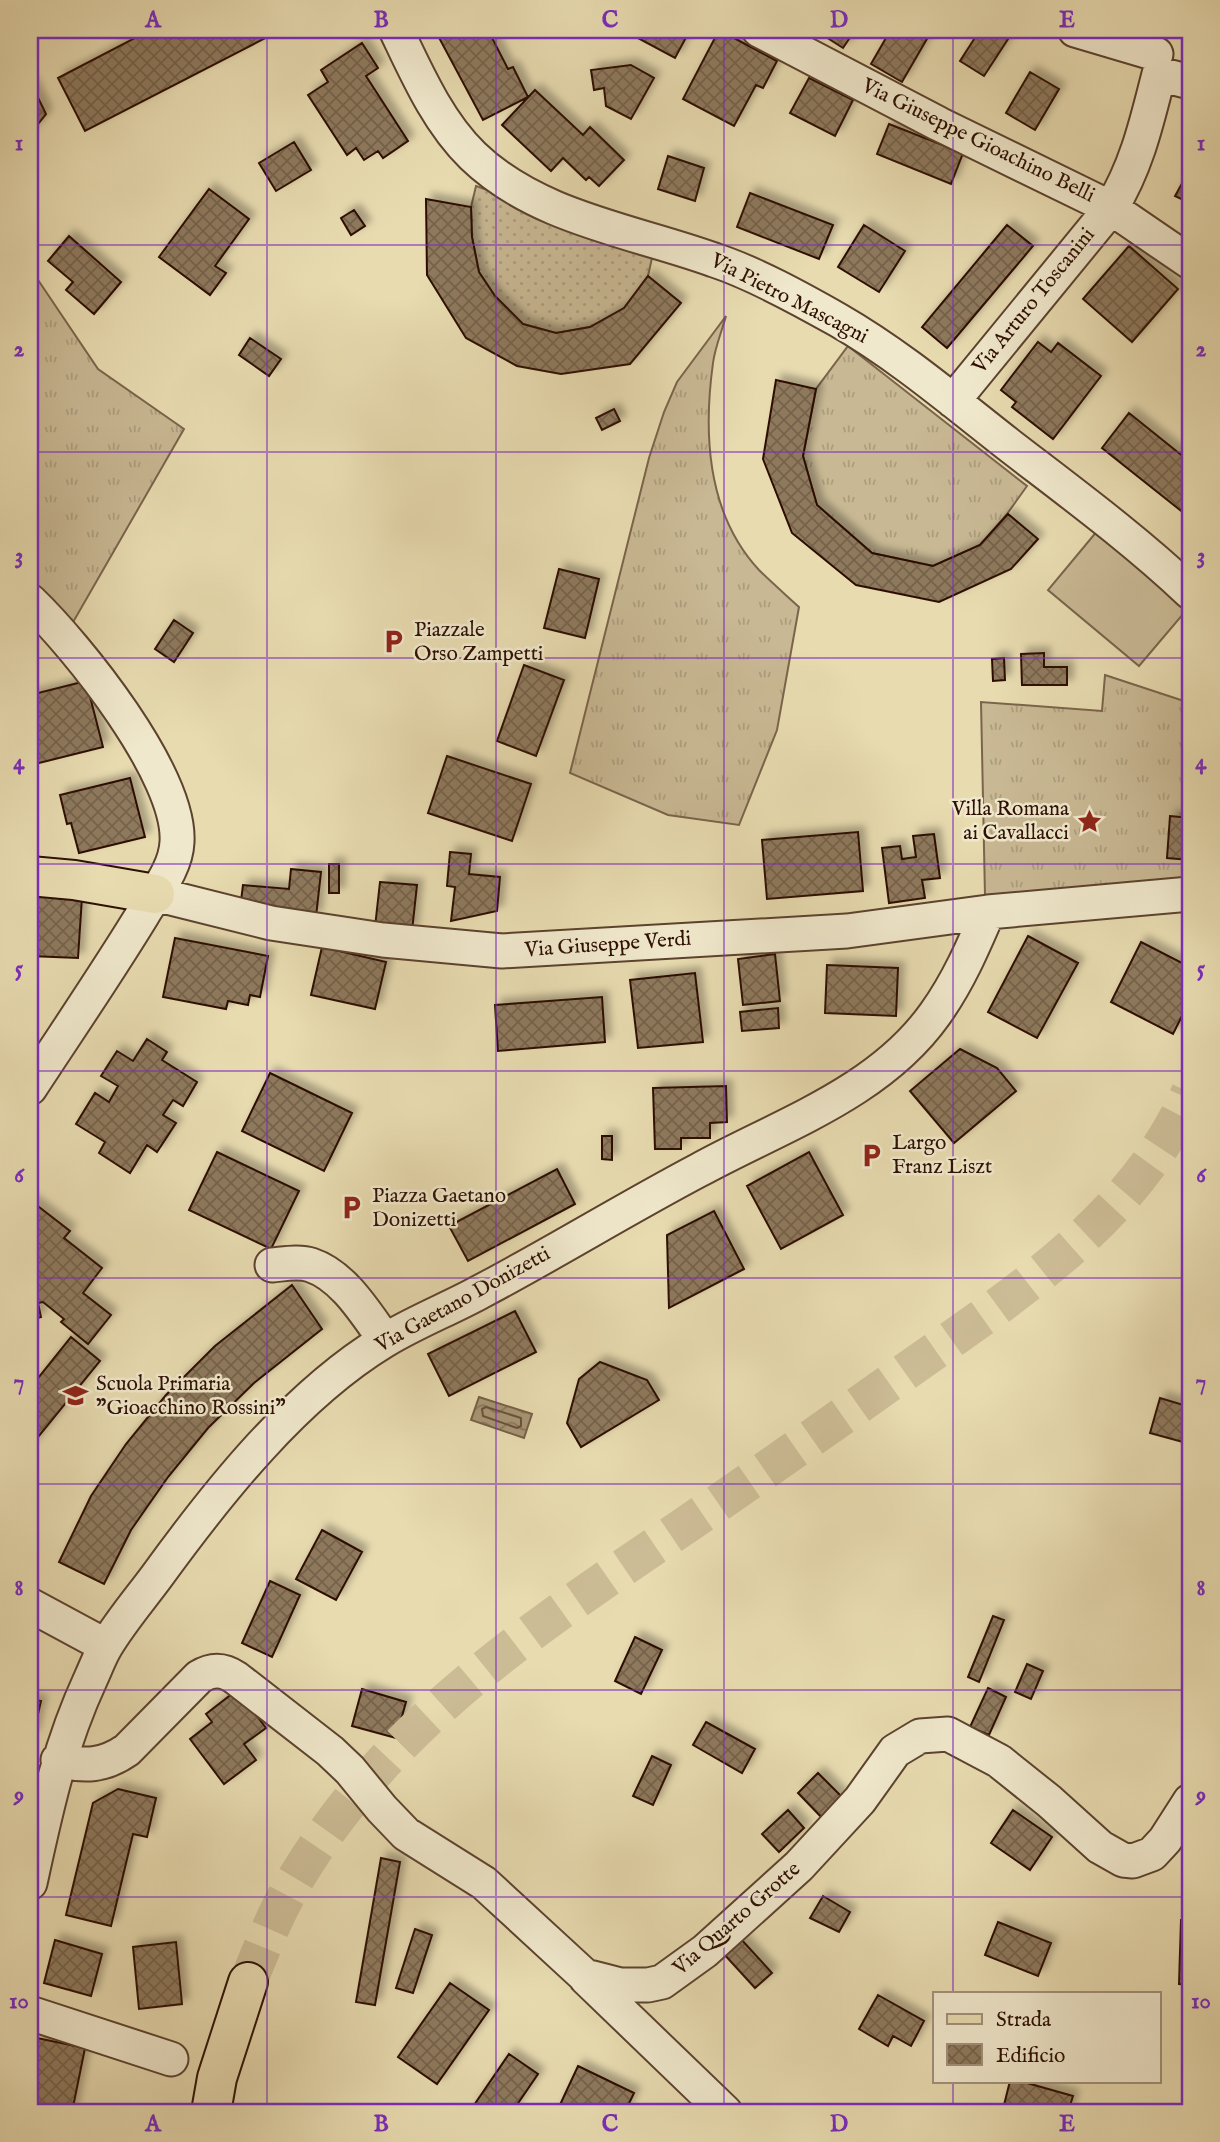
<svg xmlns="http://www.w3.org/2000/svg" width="1220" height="2142" font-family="'IM FELL English',serif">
	<defs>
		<pattern id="grass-tufts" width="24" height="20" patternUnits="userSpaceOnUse" patternTransform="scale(1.75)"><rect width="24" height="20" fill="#c8b893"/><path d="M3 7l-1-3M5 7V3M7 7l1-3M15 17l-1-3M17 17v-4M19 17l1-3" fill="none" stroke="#ac9d7d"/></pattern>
		<pattern id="garden-dots" width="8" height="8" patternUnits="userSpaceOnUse" patternTransform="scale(1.75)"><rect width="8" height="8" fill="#c8b893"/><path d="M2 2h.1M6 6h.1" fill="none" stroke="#ac9d7d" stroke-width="1.8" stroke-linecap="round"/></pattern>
		<pattern id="water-waves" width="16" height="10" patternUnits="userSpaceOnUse" patternTransform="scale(1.75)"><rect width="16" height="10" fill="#a89675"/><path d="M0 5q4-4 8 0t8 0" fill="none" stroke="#89795e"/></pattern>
		<pattern id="building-cross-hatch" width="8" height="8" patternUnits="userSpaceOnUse" patternTransform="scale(1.75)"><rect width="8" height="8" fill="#8e795d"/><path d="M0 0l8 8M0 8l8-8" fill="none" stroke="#74624b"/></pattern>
		<filter id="shadow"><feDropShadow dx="6" dy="-6" stdDeviation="3.5" flood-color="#0004"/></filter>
	</defs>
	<rect width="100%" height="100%" fill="#e8dbb0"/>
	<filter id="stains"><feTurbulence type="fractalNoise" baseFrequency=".00286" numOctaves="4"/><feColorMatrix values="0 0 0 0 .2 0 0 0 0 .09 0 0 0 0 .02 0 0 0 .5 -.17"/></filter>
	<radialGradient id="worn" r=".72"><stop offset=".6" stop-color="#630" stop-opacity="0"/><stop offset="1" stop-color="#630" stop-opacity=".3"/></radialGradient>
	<path fill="url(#grass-tufts)" stroke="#7a644b" stroke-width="2" d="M30,268l68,101 86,60 -112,195 -42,-36z
		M726,316c-4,15 -11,31 -13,47 -10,72 -6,151 46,207 13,13 27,25 40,37l-22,123 -38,95 -71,-10 -98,-42 79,-315 15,-46 13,-30z
		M848,346l179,140 -20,28 -27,31 -47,21 -61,-13 -55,-48 -14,-49 13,-67z
		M1105,675l85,28v179l-205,14 -4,-194 121,9z"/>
	<path fill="url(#garden-dots)" stroke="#7a644b" stroke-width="2" d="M476,186l178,63 -6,27 -24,32 -34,19 -34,6 -33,-9 -28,-28 -16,-24 -7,-35 -1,-30z"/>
	<path fill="#c8b893" stroke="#7a644b" stroke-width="2" d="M1098,530l92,76 -51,60 -91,-76z"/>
	<path fill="url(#water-waves)" stroke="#776047" stroke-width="2" d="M479,1397l53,17 -8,24 -53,-18z"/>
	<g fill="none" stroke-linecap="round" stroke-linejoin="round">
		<path stroke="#6a523c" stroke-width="2" d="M486,1407l35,11v8l-4,2 -34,-12 -1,-7z"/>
	</g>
	<path fill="url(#building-cross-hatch)" stroke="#2d0f03" stroke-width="2" filter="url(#shadow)" d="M135,30h143l1,1 -194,100 -27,-53 81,-42z
		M430,30h58l20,39 5,-2 15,30 -45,23 -47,-88 -4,2z
		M623,30h67l-15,28z
		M719,30l58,31 -14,27 -7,-3 -22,41 -51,-27z
		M815,30h40l-12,18z
		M906,30h10l12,7 -26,45 -31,-18 19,-33 12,6z
		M980,30h21l9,6 -26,40 -24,-15z
		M362,43l16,25 -12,8 42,65 -25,17 -5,-7 -14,9 -8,-12 -9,7 -39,-60 20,-13 -7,-12z
		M631,65l23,13 -23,41 -25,-13 -2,-18 -10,2 -3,-20z
		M1030,72l29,17 -24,41 -29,-17z
		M809,78l44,22 -18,36 -45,-23z
		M30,81l16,33 -16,20z
		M535,90l48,45 7,-8 34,33 -25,26 -10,-9 -3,3 -23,-22 -12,13 -49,-46z
		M889,124l74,29 -12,31 -74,-30z
		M294,142l17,28 -35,21 -17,-28z
		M668,156l36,12 -9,33 -37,-12z
		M1190,169v39l-4,-1 2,-5 -13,-6z
		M209,189l40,30 -34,47 11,7 -16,22 -51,-38z
		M750,193l83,32 -14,34 -82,-32z
		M426,199l45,8 1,30 7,35 16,24 28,28 33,9 34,-6 34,-19 24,-32 33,27 -51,61 -69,10 -44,-8 -51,-28 -39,-63z
		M354,210l11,16 -14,9 -10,-17z
		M864,225l41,26 -26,41 -41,-25z
		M1007,225l26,21 -86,102 -25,-21z
		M69,236l52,46 -27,32 -28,-24 7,-8 -25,-21z
		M1129,246l49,43 -46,53 -49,-43z
		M250,338l31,21 -12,17 -30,-21z
		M1038,342l13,10 7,-9 43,33 -48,63 -41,-32 4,-5 -15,-12z
		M776,380l40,9 -13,67 14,49 55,48 61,13 47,-21 28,-31 30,25 -27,30 -72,33 -83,-17 -64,-52 -29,-74z
		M614,409l6,12 -18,9 -6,-12z
		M1129,413l61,49v56l-88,-70z
		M559,569l40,10 -14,59 -41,-10z
		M174,620l19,13 -19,29 -19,-13z
		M1044,653v14h23v18h-45l-1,-31z
		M1004,658l1,22 -12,1 -1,-22z
		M524,665l40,15 -28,76 -39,-15z
		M86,681l17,66 -72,18 -1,-70z
		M447,756l84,28 -19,57 -84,-28z
		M130,778l15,59 -66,16 -8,-30 -4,1 -7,-29z
		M1170,816l20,2v42l-23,-2z
		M858,832l5,59 -96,8 -5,-59z
		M934,834l6,44 -18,2 3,18 -36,5 -7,-55 18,-2 2,13 14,-2 -3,-21z
		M450,852l21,2 -2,20 31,3 -3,34 -46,10 4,-34 -8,-1z
		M329,864h10v29h-10z
		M291,869l30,3 -5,45 -76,-8 3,-24 46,4z
		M380,882l37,3 -5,46 -37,-4z
		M30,895l52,2 -4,61 -48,-2z
		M1028,936l50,27 -41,75 -49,-26z
		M175,938l93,18 -8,41 -10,-2 -2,10 -20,-4 -2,8 -63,-12z
		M1141,942l49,25v33l-17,34 -62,-32z
		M322,947l64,15 -11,47 -64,-14z
		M775,954l5,47 -37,4 -5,-46z
		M827,965l71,3 -2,48 -71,-3z
		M695,973l8,69 -65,6 -8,-68z
		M602,997l3,45 -107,9 -3,-46z
		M778,1008l1,20 -37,3 -2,-19z
		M147,1039l20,13 -5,8 35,22 -14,24 -10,-6 -10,15 13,8 -19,29 -10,-7 -17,28 -31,-20 6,-11 -29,-18 19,-31 14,9 9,-16 -17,-10 16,-25 16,10z
		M960,1049l37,19 19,23 -62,52 -44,-52z
		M270,1073l82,40 -28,58 -82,-40z
		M726,1086l1,36 -17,1v15h-29v11h-26l-2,-61z
		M602,1136h10v24l-10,-1z
		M217,1152l82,39 -28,58 -82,-39z
		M809,1152l34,63 -62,34 -34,-63z
		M557,1169l18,35 -107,57 -19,-35z
		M30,1200l40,31 -6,7 38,30 -19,25 28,22 -23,29 -27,-22 3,-3 -21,-17 -5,1 3,14 -11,3z
		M714,1211l30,58 -75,39 -2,-73z
		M292,1285l30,44 -68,54 -46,45 -40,49 -37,53 -27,54 -45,-22 32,-66 35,-52 40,-49 49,-49z
		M515,1311l21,41 -87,44 -21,-42z
		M71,1337l29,24 -70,86v-59z
		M600,1362l47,18 12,20 -78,47 -14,-24 12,-44z
		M1160,1398l30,9v37l-40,-11z
		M322,1530l40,22 -26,48 -40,-21z
		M270,1581l30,14 -28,62 -30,-14z
		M993,1616l11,4 -25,62 -11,-5z
		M635,1637l27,13 -21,44 -26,-13z
		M1027,1664l16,7 -12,28 -16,-7z
		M988,1688l18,9 -17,38 -19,-8z
		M362,1689l44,13 -10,36 -44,-12z
		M237,1690l29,38 -22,16 12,16 -32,24 -34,-45 22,-17 -6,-8z
		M30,1699l11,2 -8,35 -3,-1z
		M706,1722l49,27 -13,24 -49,-28z
		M652,1756l19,9 -18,40 -20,-9z
		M818,1773l26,26 -20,21 -26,-27z
		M118,1789l38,9 -9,39 -14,-3 -22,92 -45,-11 27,-112z
		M788,1810l16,18 -25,24 -17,-18z
		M1013,1810l39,27 -22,33 -39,-27z
		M381,1858l19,4 -25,143 -19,-3z
		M823,1896l27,16 -11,20 -29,-14z
		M1181,1920l9,1v64l-11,-1z
		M998,1922l53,21 -13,33 -53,-21z
		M415,1929l17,6 -19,58 -17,-5z
		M740,1938l32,35 -17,15 -32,-35z
		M55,1940l47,14 -11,42 -47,-13z
		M176,1942l6,62 -43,5 -6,-62z
		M450,1983l39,27 -52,74 -39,-27z
		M878,1995l46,26 -13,25 -18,-10 -5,10 -29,-17z
		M37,2038l48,10 -13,64h-42v-39z
		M509,2054l29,20 -26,38h-34l-6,-4z
		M578,2066l56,27 -9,19h-60l-7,-3z
		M1010,2081h10l53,15 -5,16h-54l-11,-3z"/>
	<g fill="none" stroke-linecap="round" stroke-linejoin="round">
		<path stroke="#ccbc96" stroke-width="38" stroke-dasharray="38 19" stroke-linecap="butt" d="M248,1982c14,-34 28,-70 47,-102 94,-158 240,-253 388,-353 81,-55 160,-111 239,-167 103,-72 217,-149 268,-268"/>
		<defs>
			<path id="minor" d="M396,30c21,44 42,92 77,126 64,62 161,75 241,104 40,13 87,39 124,60 61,35 116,82 171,125 61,47 125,94 181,147
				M759,30l180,94 172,84 79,54
				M1075,30l81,24
				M953,401l158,-193c26,-42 36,-87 48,-134l31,8
				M30,601c47,45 151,174 147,241 -1,26 -21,50 -34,72 -36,59 -75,116 -113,174
				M155,894l116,29 112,17 119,11 345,-20 141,-19 202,-18
				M272,1265c12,-1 27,-4 39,0 33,11 55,49 74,75
				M30,1605l76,41
				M58,1760c27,7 46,6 69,-10l72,-73c13,-8 24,-8 37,1l94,73 20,19 32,39 24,25 78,49 101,93 35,9h28l14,-3 43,-31 94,-85 61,-66 35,-49 25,-15 28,-2 51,27 50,40 51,46 23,13 10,1 19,-7 13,-14 25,-39
				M30,1883c16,-73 29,-136 61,-205 5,-11 9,-22 15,-32 15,-25 34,-47 51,-70 61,-84 138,-181 227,-235 31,-19 65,-32 96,-49 74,-39 145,-83 219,-122 82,-45 180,-77 236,-156 23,-32 38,-67 53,-102
				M586,1978l139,134
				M30,2013l141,46"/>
			<path id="major" d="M30,876l44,4 81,14"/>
			<path id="highway" d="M211,2112l6,-34 31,-96"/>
		</defs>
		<use href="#minor" stroke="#5c422e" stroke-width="37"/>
		<use href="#major" stroke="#2d0f03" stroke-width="42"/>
		<use href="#highway" stroke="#2d0f03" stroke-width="42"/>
		<use href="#minor" stroke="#f0e8cc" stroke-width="33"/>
		<use href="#major" stroke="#e8dbb0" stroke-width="38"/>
		<use href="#highway" stroke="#e8dbb0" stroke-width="38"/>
	</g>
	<path fill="none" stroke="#7b2cbf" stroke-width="2" stroke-opacity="0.55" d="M267,30v2082M496,30v2082M724,30v2082M953,30v1963M30,245h1160M30,452h1160M30,658h1160M30,864h1160M30,1071h1160M30,1278h1160M30,1484h1160M30,1690h1160M30,1897h1160M953,2081v31"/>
	<defs>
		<symbol id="parking-bare" viewBox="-9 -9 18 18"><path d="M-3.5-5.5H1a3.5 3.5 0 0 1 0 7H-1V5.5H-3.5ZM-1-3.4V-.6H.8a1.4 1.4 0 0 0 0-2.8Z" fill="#8f2418" stroke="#f0e8cc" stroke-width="2.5" paint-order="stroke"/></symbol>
		<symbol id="sight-bare" viewBox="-9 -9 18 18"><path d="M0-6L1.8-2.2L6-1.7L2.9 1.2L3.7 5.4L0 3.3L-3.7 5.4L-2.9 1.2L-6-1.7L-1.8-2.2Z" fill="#8f2418" stroke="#f0e8cc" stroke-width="2.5" paint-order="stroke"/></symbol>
		<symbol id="school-bare" viewBox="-9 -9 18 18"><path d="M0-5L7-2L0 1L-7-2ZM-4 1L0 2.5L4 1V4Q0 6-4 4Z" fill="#8f2418" stroke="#f0e8cc" stroke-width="2.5" paint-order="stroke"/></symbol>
	</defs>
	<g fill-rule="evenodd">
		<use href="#parking-bare" x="376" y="624" width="35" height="35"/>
		<use href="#sight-bare" x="1072" y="804" width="35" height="35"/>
		<use href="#parking-bare" x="854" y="1138" width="35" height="35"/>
		<use href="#parking-bare" x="334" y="1190" width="35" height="35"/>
		<use href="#school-bare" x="58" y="1378" width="35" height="35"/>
	</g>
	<g text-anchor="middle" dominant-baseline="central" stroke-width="5" stroke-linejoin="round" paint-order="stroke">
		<g font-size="21" fill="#2d0f03" stroke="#f0e8cc">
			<text transform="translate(978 141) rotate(26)">Via Giuseppe Gioachino Belli</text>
			<text transform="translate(789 299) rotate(27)">Via Pietro Mascagni</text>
			<text transform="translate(1034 301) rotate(-51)">Via Arturo Toscanini</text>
			<text transform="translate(608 945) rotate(-4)">Via Giuseppe Verdi</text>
			<text transform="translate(463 1300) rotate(-29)">Via Gaetano Donizetti</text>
			<text transform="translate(737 1919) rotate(-41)">Via Quarto Grotte</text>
		</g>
		<g font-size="21" fill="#2d0f03" stroke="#f0e8cc" text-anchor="start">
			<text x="414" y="630">Piazzale<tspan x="414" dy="24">Orso Zampetti</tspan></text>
			<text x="1069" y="809" text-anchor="end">Villa Romana<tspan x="1069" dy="24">ai Cavallacci</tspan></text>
			<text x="892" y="1143">Largo<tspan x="892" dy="24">Franz Liszt</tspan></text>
			<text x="372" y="1196">Piazza Gaetano<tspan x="372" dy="24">Donizetti</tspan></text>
			<text x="96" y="1384">Scuola Primaria<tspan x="96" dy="24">"Gioacchino Rossini"</tspan></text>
		</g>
	</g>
	<rect width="1220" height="2142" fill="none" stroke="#e8dbb0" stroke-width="77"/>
	<rect x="933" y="1992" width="228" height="91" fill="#f0e8cc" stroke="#a2917c" stroke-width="2"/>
	<rect x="947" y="2014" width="35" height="10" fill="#e8dbb0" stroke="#a2917c" stroke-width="2"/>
	<text x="996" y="2026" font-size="21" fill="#2d0f03">Strada</text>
	<rect x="947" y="2044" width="35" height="21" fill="url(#building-cross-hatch)" stroke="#a2917c" stroke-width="2"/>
	<text x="996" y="2062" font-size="21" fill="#2d0f03">Edificio</text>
	<rect x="38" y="38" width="1144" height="2066" fill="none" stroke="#7b2cbf" stroke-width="2.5"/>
	<g font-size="23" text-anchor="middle" font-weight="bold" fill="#7b2cbf">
		<text x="153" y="27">A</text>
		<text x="381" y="27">B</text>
		<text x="610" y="27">C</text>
		<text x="839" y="27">D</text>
		<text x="1067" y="27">E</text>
		<text x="19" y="150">1</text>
		<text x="1201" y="150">1</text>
		<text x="19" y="356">2</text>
		<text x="1201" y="356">2</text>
		<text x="19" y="563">3</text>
		<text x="1201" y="563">3</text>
		<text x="19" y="769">4</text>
		<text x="1201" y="769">4</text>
		<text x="19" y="976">5</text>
		<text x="1201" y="976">5</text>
		<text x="19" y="1182">6</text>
		<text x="1201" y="1182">6</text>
		<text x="19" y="1389">7</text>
		<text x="1201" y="1389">7</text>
		<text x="19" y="1595">8</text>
		<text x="1201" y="1595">8</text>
		<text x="19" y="1802">9</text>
		<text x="1201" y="1802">9</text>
		<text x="19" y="2008">10</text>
		<text x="1201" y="2008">10</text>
		<text x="153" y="2131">A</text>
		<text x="381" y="2131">B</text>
		<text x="610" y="2131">C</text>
		<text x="839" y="2131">D</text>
		<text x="1067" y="2131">E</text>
	</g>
	<rect width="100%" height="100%" filter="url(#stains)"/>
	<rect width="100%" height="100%" fill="url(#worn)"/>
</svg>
